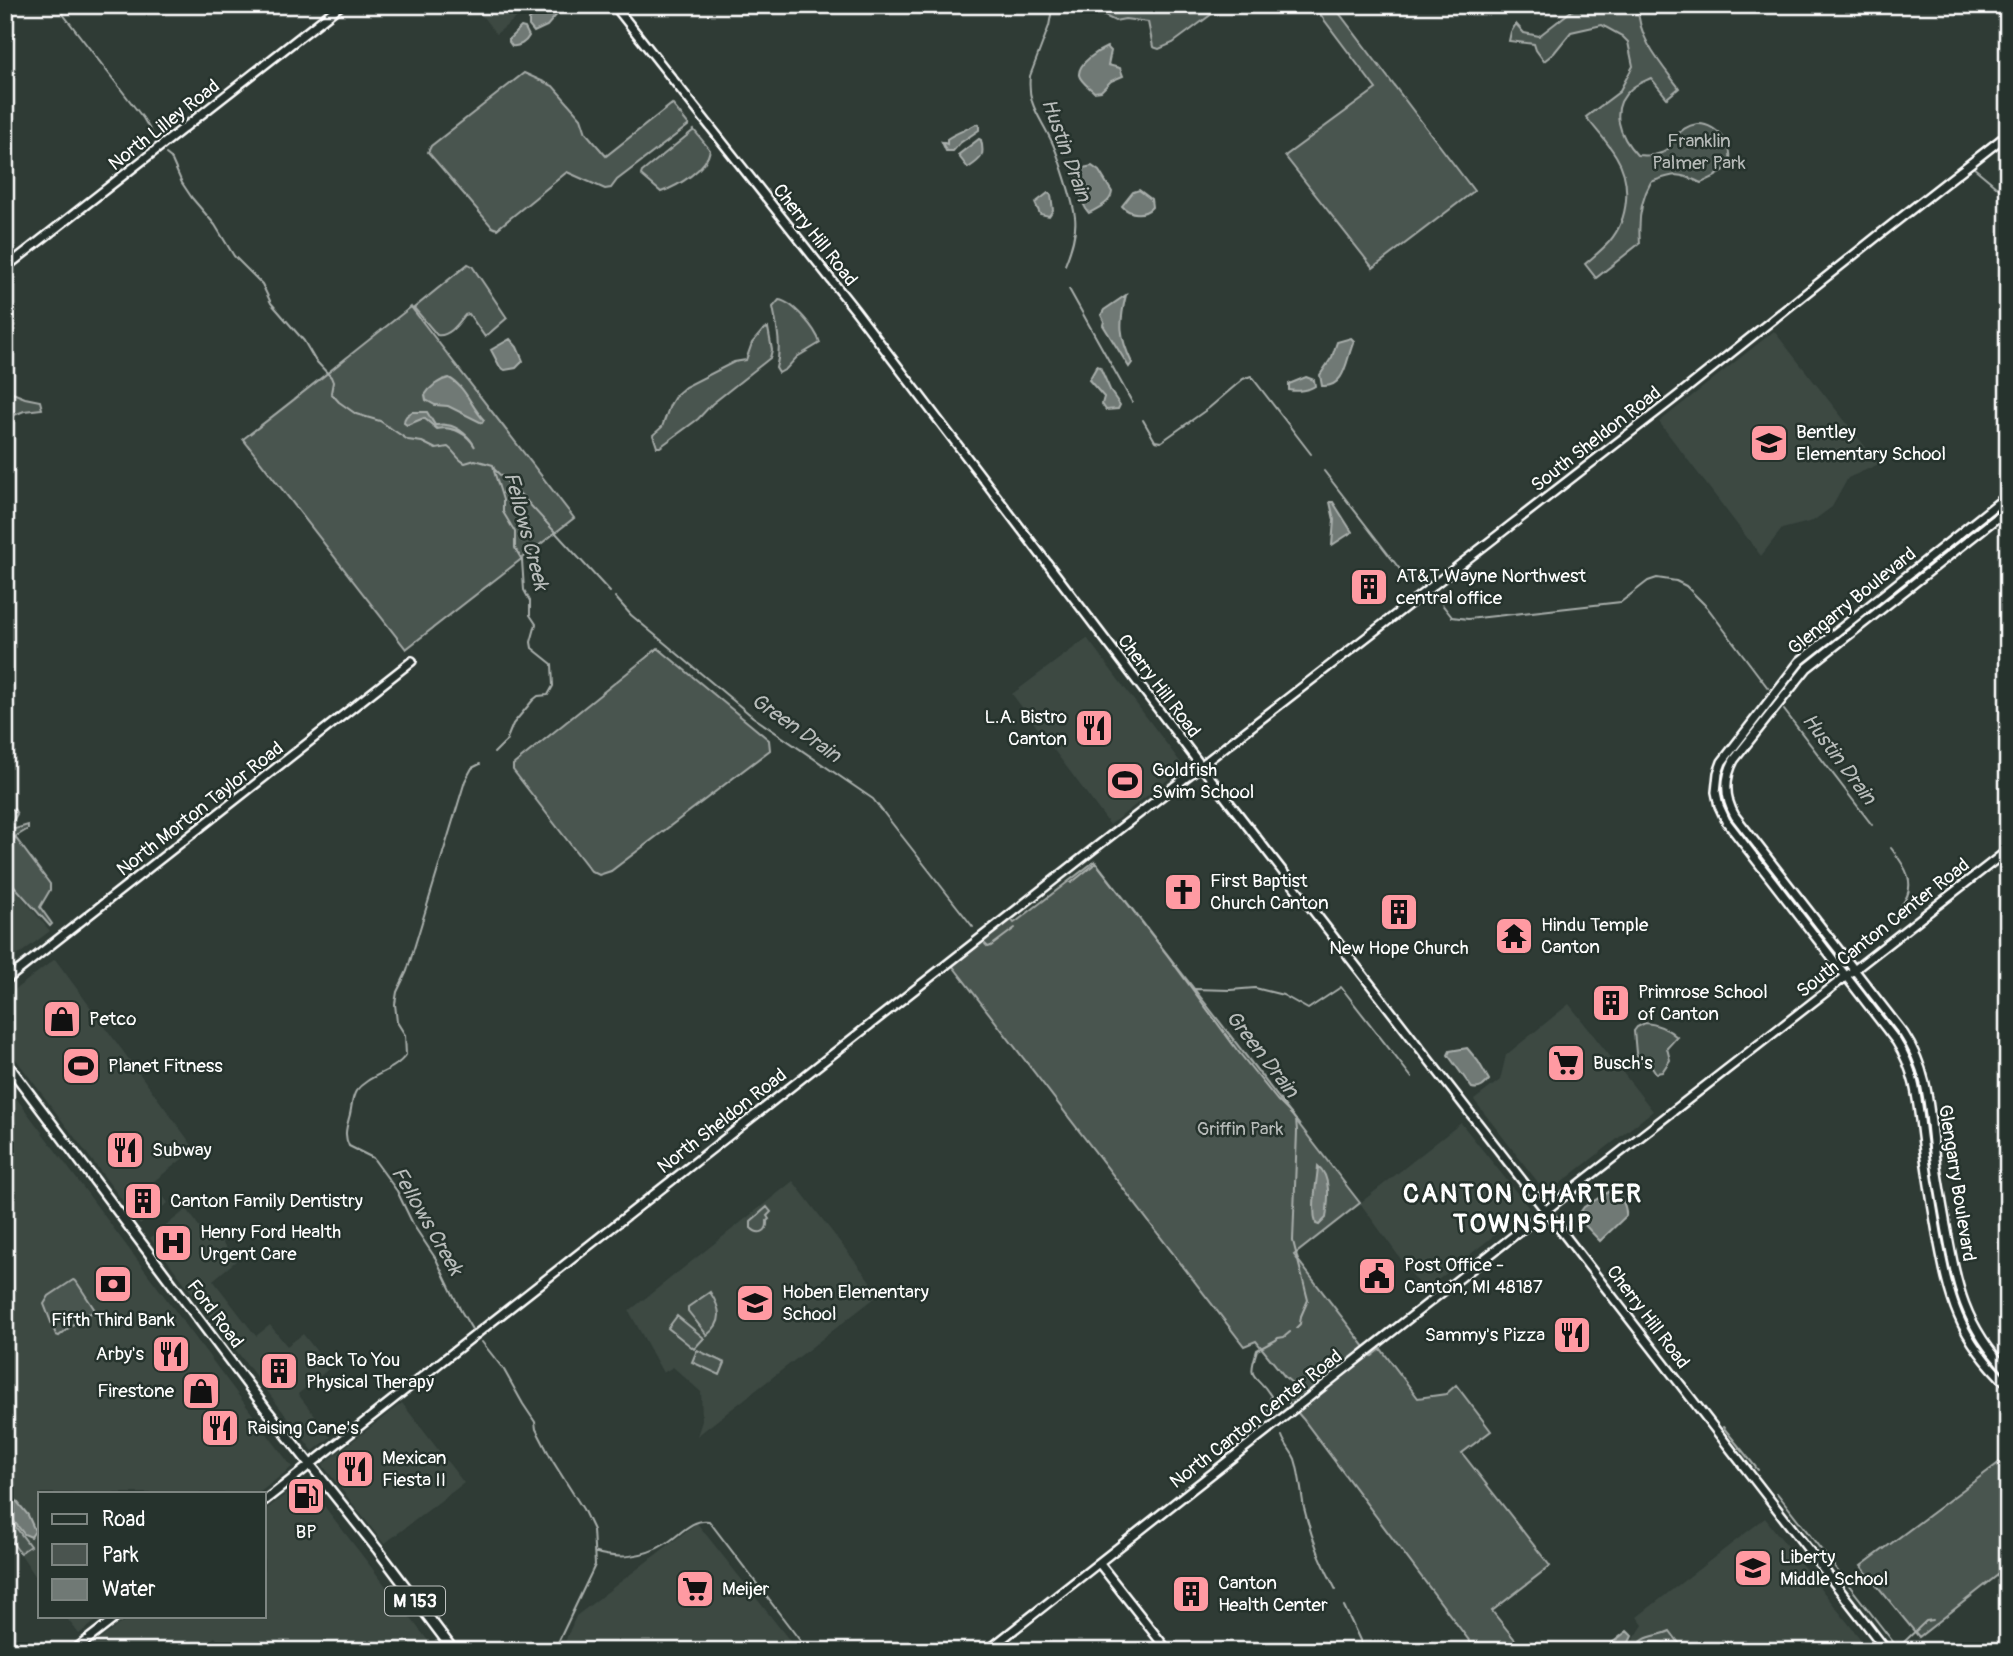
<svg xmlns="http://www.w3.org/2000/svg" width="2013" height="1656" font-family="Pangolin,sans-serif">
	<rect width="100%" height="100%" fill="#2f3b35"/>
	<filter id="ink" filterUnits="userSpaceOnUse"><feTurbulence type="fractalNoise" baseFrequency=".0143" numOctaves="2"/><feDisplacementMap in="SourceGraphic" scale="14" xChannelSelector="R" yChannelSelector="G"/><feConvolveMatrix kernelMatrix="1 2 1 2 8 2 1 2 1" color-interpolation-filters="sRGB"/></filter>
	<g filter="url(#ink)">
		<path fill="#3c4842" d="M474,5h59l-37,29z
			M1774,331l105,133 -31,14 -16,29 -19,14 -31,8 -21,27 -102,-134z
			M1087,638l97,129 -74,58 -98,-131z
			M5,880h3l42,51 -45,34z
			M55,959l140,190 -42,33 15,21 -28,21 -135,-179v-48z
			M1569,1004l84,107 -106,83 -73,-94 26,-20 6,-25z
			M5,1083l287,384 -33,26h-219v90l-20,-30 10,-8 -25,-32z
			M1461,1123l68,85 -105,83 -64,-88z
			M793,1181l87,113 -183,142 5,-15 -1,-29 -28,-25 -10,6 -34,-62z
			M187,1209l16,23 8,-5 25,34 -23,19 43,56 14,-11 17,21 16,-12 27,34 -32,26 33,43 -18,14 -163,-213z
			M402,1403l62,80 -80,61 -60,-77 -1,-3z
			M304,1480l132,171h-211l-10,-14 -18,14h-104l-3,-4 40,-31h134v-105z
			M1765,1518l105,133h-244l17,-26 -6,-8z
			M697,1523l101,128h-237l15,-35z
			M65,1616h38l-24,18z"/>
		<path fill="#4a544f" stroke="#a4aaa7" stroke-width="2" d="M1082,5h142l-51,38 -14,6 -6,-2 -5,-25 -23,-3 -10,2z
			M1313,5h20l141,186 -101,77 -88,-112 91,-67z
			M1579,5h59c-1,33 23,59 41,83l-12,10 -16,-20c-6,3 -15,6 -20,11 -23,20 -11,48 6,66 9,1 25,1 32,-7 3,-2 3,-6 5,-9 5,-8 14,-14 23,-15 20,-2 44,28 28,45 -6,7 -16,10 -24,14 -23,-11 -27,-9 -50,-1 -11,19 -13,39 -11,61l-44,35 -11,-14c8,-7 17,-14 24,-22 20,-23 23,-60 7,-86 -8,-14 -20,-26 -30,-39l33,-25 14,-26 -5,-24 -6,-6 -20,-11 -31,7 -17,21 -10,8 -8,-11 -2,-6 -25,-3 2,-9 5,-8 8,9 15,3z
			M524,73l29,13 28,32 5,15 20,23 66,-52 17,21 -72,55 -6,8 -6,1 -38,-17 -70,57 -5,-2 -64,-75 3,-6z
			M694,130l16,20c-3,19 -32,36 -49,42l-20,-17 1,-3z
			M468,264l4,2 35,52 -22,19 -16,-23 -4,1c-7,9 -16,22 -28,20l-23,-27z
			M779,300c14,2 37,29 41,43l-23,14 -11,12 -7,4 -3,-5c6,-20 1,-41 -3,-61z
			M411,307l163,211 -168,131 -163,-210c57,-43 111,-88 168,-132z
			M768,328l4,22 -2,8 -58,46 -14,15 -38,28h-3l-4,-12 9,-8 8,-22 6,-10 9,-8 49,-25 12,-2 6,-17 12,-14z
			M5,390l20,8 15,3 2,8 -18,2 -19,8z
			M658,648l111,92 1,10 -159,121 -12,4 -8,-4 -78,-101v-5z
			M14,809l3,5 -7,12 5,3 13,-4v4l-13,8 35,47v6l-10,17 12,17 -2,2 -41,-46h-4v-68z
			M1095,861l265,342 -66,52 78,101 9,-7 37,49 28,-4 10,-9 35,46 -29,22 88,113 -58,45 32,40h-47l-174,-232 -20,-23 10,-12 -8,-7 -29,-36 -12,5 -292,-381 59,-46 3,4 3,-2z
			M1645,1023c13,1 22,5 32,14l-10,11 3,12 -8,12 -6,1 -7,-11 -9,-1 -4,-8 -2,-22 3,-4z
			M767,1207l4,5 -4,4 2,3 -2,2c1,11 -8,15 -16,7v-7z
			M73,1280l3,1 19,29v2l-11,3 -25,21 -3,-1 -12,-31 5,-8z
			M710,1292c11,17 14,30 -3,43l-19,-24v-4z
			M677,1316l27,22 -10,11 -26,-21z
			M697,1350l28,13 -5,12 -28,-13z
			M2008,1456v111l-89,70 -58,-71z
			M5,1513l25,33 -10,7 -15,-20z
			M1670,1631l15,20h-8c-12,-11 -26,-13 -37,0h-7c11,-18 22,-13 37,-20z"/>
		<path fill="#707975" stroke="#a9afac" stroke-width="2" d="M545,5h20l-18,21 -13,6 -5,-6v-6z
			M521,27l4,1 4,8c-3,6 -10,11 -17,10l-3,-4v-3z
			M1107,47l4,4 -3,14 12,3 3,8 -12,5 -10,10 -7,1c-4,-4 -14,-11 -15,-17 -1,-12 19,-24 28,-28z
			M976,124l3,1v5l-19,13 -7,8h-7l-4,-9 5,2v-5c6,-5 21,-10 29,-15z
			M979,139l2,1c4,16 1,19 -13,28l-10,-13z
			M1092,166l7,5 13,21c-1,11 -14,16 -23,21 -7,-7 -12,-29 -13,-40l3,-4z
			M1139,190l12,9 1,8c-8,9 -22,8 -30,-1l11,-14z
			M1048,193l3,2 2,15 -4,6 -9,-2 -5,-11z
			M1126,295c-7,28 -7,41 6,68l-3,4 -26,-42 1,-4 -3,-6 3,-5z
			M1351,338l3,3c-8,17 -8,47 -32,45l-2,-11 12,-18 5,-15z
			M510,339l7,8 6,14 -7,7 -11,2 -5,-3 -9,-17z
			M1097,366l3,1 11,25 9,13 -2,4 -12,1 -4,-6 2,-7 -15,-17z
			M1306,377l8,3 1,6c-6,4 -18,6 -26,4v-6z
			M449,378c17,9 22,29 35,42l-2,3 -34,-17 -13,-1 -9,-5 -1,-5c5,-8 14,-15 24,-17z
			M412,412h15l8,13c4,0 8,-1 12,0 11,1 24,13 28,22 -7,-13 -22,-21 -38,-18l-13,-11 -17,7 -3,-2c0,-6 3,-8 8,-11z
			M1330,502h3l19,30 -20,13 2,-25z
			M1467,1048l11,13 11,19c-5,6 -9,10 -17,8l-24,-33 2,-4z
			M1318,1166c14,11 10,36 8,52l-7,7 -3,-1c-5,-19 1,-41 2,-58z
			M1612,1190c9,4 15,17 14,26l-26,25 -19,-20 -2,-7 5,-7z
			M5,1487l23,28 7,16 -4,6 -7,-3 -19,-24z
			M1627,1631l5,5 -7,15h-23z"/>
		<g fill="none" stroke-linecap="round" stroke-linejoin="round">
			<path stroke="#a9afac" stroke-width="2" d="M56,5l87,113 12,20
				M1048,5l3,10 -2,11 -19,50c-3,28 9,39 20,62 8,15 23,63 25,79 2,16 -4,33 -10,48
				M1977,152l31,-24
				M166,154l5,4 11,25 10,15 23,27 19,31 28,28 9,19 33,38 11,19 16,17 2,5 -2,11 8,9 17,12 24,7 28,19 14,2 14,7 12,-2c7,5 9,12 17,16l10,-3 18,5 1,4 28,27 88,96
				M1973,167l35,29
				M1069,289l63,113
				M1143,420l12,21 6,1 48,-34 34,-29 8,-3 60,78
				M494,471l9,29v12l12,20v16l7,12 2,30 6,11v14l6,9 -5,18 1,6 20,16 1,22 -5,9 -10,1 -5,4 -20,24 -7,17 -12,12
				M1324,471l88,114
				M615,597l16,18 122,102 120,82 100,128
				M1437,598l15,19 16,2 153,-17 27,-21 9,-3 19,3 10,5 21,21 61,81
				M1784,710l88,115
				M1891,848c15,19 27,37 10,58
				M1071,883l25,-20 72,93 69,94 40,50 16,16 3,4 1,11 -4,110 15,59 -7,16 -1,8 -4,4
				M985,944l3,3 3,-1 24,-18
				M1193,989l37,1 25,-2 28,7 25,14 33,-22 71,91
				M473,1331l-12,-20 -25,-52 -22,-33 -17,-35 -24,-33 -24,-12c-5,-10 -3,-17 0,-28 3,-9 2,-19 7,-27 12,-16 38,-19 50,-36l-1,-20 -8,-13 -2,-18 2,-12 10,-21 8,-26 50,-164 7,-13 8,-4
				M482,1342l22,28 19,34 12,18 1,7 16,31 31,49 10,21 2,35 -41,86
				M1268,1411l3,-15c-15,-25 -25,-13 -14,-46l19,-10 2,-2 6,-1 6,-5
				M1723,1427l35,43
				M1282,1436c3,9 9,14 13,23 5,16 6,33 9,49 7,29 18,56 32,82
				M1777,1493l117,150
				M594,1552c23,8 50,5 71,-8 14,-8 27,-26 44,-23l99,130
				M1344,1606l21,45
				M1898,1643l4,1 24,-23 7,-1"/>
			<defs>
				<path id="secondary" d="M614,5l241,305 353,465 679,876
					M5,268l336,-263
					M2008,495l-208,166 -78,101 -4,11 -2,19 3,14 7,15 170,220c21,32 22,66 27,103 4,30 9,60 14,89 12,66 21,104 71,152
					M2008,509l-201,159 -73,92c-10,19 -10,37 1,56l169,218c25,38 25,74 30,118 3,25 8,50 12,74 11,60 18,99 62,145
					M5,981l407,-320
					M264,1501l827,-650 585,-454 204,-163 128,-100
					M1099,1563l69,88
					M73,1651l45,-35
					M987,1651l567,-447 454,-354"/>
				<path id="primary" d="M5,1061l261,348 112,141 76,101"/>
			</defs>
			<use href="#secondary" stroke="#fff" stroke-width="12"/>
			<use href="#primary" stroke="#fff" stroke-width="13"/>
			<use href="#secondary" stroke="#26332d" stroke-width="7"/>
			<use href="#primary" stroke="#26332d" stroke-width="8"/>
		</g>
	</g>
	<defs>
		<symbol id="school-square" viewBox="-11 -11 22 22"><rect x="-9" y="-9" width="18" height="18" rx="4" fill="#ff9aa2" stroke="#26332d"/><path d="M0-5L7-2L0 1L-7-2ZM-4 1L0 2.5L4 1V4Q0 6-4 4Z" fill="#111"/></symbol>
		<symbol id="building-square" viewBox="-11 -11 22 22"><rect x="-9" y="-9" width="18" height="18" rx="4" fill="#ff9aa2" stroke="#26332d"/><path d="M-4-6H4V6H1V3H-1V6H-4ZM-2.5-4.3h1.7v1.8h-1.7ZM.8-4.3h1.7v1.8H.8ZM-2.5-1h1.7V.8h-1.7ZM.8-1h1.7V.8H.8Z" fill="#111"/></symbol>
		<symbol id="restaurant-square" viewBox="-11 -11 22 22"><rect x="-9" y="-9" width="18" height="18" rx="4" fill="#ff9aa2" stroke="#26332d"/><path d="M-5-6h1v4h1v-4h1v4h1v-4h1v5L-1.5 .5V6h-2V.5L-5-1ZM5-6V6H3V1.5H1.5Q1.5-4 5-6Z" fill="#111"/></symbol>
		<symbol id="stadium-square" viewBox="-11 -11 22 22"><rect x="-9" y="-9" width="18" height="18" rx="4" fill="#ff9aa2" stroke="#26332d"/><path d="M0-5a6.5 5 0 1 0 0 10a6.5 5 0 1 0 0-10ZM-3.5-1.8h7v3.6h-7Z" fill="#111"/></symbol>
		<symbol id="church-square" viewBox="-11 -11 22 22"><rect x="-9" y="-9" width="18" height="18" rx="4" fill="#ff9aa2" stroke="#26332d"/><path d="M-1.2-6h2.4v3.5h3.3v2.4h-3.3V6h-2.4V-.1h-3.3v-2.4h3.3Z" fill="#111"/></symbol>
		<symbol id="temple-square" viewBox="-11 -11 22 22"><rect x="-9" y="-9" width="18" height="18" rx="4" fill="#ff9aa2" stroke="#26332d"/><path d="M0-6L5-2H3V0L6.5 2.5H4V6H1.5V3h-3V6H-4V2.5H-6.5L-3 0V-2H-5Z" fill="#111"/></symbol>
		<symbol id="shop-square" viewBox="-11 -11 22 22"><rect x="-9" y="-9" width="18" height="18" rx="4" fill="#ff9aa2" stroke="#26332d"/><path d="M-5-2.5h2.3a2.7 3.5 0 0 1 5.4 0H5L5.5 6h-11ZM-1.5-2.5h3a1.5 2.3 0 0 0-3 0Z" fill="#111"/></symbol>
		<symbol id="supermarket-square" viewBox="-11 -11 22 22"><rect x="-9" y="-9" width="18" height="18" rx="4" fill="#ff9aa2" stroke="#26332d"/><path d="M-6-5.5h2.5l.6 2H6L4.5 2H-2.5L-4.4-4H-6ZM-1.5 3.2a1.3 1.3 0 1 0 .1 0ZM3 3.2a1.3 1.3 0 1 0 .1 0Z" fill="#111"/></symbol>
		<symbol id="hospital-square" viewBox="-11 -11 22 22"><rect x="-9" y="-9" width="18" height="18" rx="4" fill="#ff9aa2" stroke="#26332d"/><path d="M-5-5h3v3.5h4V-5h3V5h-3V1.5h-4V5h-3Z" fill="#111"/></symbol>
		<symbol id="civic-square" viewBox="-11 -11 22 22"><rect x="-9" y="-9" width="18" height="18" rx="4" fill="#ff9aa2" stroke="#26332d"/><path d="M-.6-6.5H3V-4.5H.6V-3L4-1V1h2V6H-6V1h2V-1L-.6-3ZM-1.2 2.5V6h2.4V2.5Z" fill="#111"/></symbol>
		<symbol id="bank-square" viewBox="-11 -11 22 22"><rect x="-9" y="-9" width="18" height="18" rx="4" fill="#ff9aa2" stroke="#26332d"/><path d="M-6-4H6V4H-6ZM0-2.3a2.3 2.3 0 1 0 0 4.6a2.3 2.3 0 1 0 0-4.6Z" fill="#111"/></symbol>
		<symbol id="fuel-square" viewBox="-11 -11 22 22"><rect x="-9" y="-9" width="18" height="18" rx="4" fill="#ff9aa2" stroke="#26332d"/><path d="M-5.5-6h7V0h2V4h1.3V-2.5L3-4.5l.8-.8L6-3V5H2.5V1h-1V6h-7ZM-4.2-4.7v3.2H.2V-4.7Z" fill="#111"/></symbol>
	</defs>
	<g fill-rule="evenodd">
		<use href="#school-square" x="1747" y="421" width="44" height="44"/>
		<use href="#building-square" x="1347" y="565" width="44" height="44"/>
		<use href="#restaurant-square" x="1072" y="706" width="44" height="44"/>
		<use href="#stadium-square" x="1103" y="759" width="44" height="44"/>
		<use href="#church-square" x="1161" y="870" width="44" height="44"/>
		<use href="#building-square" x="1377" y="890" width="44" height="44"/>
		<use href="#temple-square" x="1492" y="914" width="44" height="44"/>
		<use href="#building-square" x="1589" y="981" width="44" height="44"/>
		<use href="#shop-square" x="40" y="997" width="44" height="44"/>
		<use href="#supermarket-square" x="1544" y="1041" width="44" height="44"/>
		<use href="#stadium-square" x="59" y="1044" width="44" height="44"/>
		<use href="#restaurant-square" x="103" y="1128" width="44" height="44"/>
		<use href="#building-square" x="121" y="1179" width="44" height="44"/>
		<use href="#hospital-square" x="151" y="1221" width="44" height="44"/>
		<use href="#civic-square" x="1355" y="1254" width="44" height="44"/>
		<use href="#bank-square" x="91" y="1262" width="44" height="44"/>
		<use href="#school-square" x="733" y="1281" width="44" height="44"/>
		<use href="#restaurant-square" x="1550" y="1313" width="44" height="44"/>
		<use href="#restaurant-square" x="149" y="1332" width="44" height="44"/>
		<use href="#building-square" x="257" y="1349" width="44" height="44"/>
		<use href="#shop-square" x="179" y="1369" width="44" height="44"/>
		<use href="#restaurant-square" x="198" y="1406" width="44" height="44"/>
		<use href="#restaurant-square" x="333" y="1447" width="44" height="44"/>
		<use href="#fuel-square" x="284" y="1474" width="44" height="44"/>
		<use href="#school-square" x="1731" y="1546" width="44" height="44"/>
		<use href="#supermarket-square" x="673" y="1567" width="44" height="44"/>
		<use href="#building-square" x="1169" y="1572" width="44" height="44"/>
	</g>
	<g text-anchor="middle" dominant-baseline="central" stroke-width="5" stroke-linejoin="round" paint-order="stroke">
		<rect fill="#26332d" stroke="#bec2c0" stroke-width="2" x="385" y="1586.5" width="60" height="29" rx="5"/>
		<g font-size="18" font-weight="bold" fill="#fff">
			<text x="415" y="1601">M 153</text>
		</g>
		<g font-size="19" fill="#fff" stroke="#26332d">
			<text transform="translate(164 125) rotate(-38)">North Lilley Road</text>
			<text transform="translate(815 235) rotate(52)">Cherry Hill Road</text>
			<text transform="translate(1596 439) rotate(-38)">South Sheldon Road</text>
			<text transform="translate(1852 601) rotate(-39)">Glengarry Boulevard</text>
			<text transform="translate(1159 686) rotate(53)">Cherry Hill Road</text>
			<text transform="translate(200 809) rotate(-38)">North Morton Taylor Road</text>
			<text transform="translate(1883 928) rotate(-38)">South Canton Center Road</text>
			<text transform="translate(722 1121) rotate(-38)">North Sheldon Road</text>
			<text transform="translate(1957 1183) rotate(81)">Glengarry Boulevard</text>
			<text transform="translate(215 1314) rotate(53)">Ford Road</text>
			<text transform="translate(1648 1317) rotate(53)">Cherry Hill Road</text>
			<text transform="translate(1256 1419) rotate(-38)">North Canton Center Road</text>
		</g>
		<g font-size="19" fill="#b7bbb9" stroke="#26332d">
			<text x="1699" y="141">Franklin<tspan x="1699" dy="22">Palmer Park</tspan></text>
			<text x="1240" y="1129">Griffin Park</text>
		</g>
		<g font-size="19" fill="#fff" stroke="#26332d" text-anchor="start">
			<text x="1796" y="432">Bentley<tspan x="1796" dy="22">Elementary School</tspan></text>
			<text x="1396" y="576">AT&amp;T Wayne Northwest<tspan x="1396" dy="22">central office</tspan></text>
			<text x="1067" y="717" text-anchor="end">L.A. Bistro<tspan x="1067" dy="22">Canton</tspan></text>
			<text x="1152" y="770">Goldfish<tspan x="1152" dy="22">Swim School</tspan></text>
			<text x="1210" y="881">First Baptist<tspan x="1210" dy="22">Church Canton</tspan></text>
			<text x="1541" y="925">Hindu Temple<tspan x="1541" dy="22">Canton</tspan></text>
			<text x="1399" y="948" text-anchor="middle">New Hope Church</text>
			<text x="1638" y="992">Primrose School<tspan x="1638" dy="22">of Canton</tspan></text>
			<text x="89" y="1019">Petco</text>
			<text x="1593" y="1063">Busch's</text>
			<text x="108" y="1066">Planet Fitness</text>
			<text x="152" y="1150">Subway</text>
			<text x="170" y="1201">Canton Family Dentistry</text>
			<text x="200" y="1232">Henry Ford Health<tspan x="200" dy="22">Urgent Care</tspan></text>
			<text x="1404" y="1265">Post Office -<tspan x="1404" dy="22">Canton, MI 48187</tspan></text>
			<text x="782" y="1292">Hoben Elementary<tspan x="782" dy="22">School</tspan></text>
			<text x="113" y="1320" text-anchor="middle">Fifth Third Bank</text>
			<text x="1545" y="1335" text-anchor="end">Sammy's Pizza</text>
			<text x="144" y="1354" text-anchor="end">Arby's</text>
			<text x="306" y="1360">Back To You<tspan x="306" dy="22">Physical Therapy</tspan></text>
			<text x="174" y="1391" text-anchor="end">Firestone</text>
			<text x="247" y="1428">Raising Cane's</text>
			<text x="382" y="1458">Mexican<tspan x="382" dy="22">Fiesta II</tspan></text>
			<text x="306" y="1532" text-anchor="middle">BP</text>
			<text x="1780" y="1557">Liberty<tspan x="1780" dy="22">Middle School</tspan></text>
			<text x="1218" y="1583">Canton<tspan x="1218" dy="22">Health Center</tspan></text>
			<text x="722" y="1589">Meijer</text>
		</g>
		<g font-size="21" font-style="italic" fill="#b8bcba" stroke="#26332d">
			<text transform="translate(1066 150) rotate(70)">Hustin Drain</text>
			<text transform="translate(526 531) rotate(75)">Fellows Creek</text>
			<text transform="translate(796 728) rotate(35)">Green Drain</text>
			<text transform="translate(1839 759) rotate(53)">Hustin Drain</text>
			<text transform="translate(1262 1054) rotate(52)">Green Drain</text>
			<text transform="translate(427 1221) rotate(60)">Fellows Creek</text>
		</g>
		<g font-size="26" font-weight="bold" letter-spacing="2" fill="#fff" stroke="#26332d">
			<text x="1523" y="1194">CANTON CHARTER<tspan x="1523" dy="30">TOWNSHIP</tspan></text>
		</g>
	</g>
	<rect width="2013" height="1656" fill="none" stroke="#26332d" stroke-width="28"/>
	<rect x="14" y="14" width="1985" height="1628" fill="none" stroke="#fff" stroke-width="2.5" filter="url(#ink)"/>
	<rect x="38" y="1492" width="228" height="126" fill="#26332d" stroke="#7d8581" stroke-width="2"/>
	<rect x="52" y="1514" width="35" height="10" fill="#26332d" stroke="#7d8581" stroke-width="2"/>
	<text x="102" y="1526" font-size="21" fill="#ffffff">Road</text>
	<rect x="52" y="1544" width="35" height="21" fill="#4a544f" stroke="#7d8581" stroke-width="2"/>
	<text x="102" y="1562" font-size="21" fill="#ffffff">Park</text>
	<rect x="52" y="1579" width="35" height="21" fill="#707975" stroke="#7d8581" stroke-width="2"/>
	<text x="102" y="1596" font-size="21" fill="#ffffff">Water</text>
</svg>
